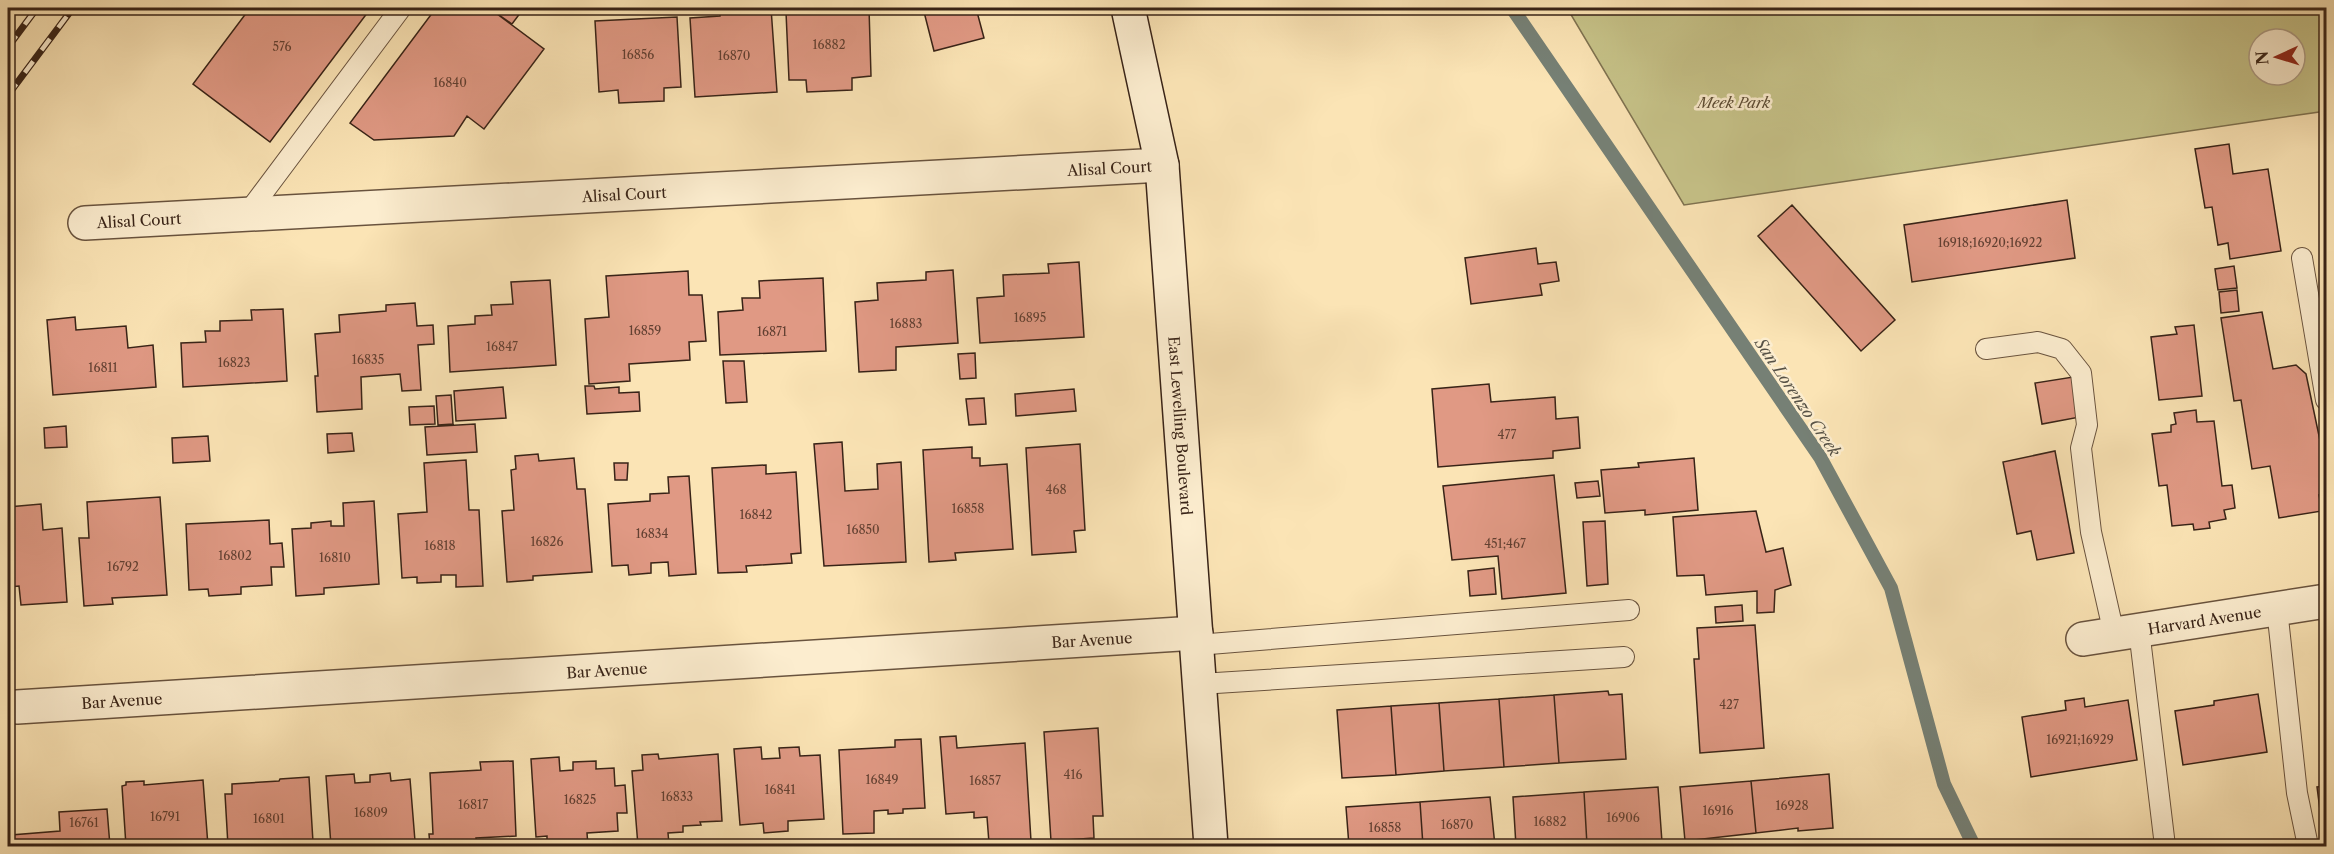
<svg xmlns="http://www.w3.org/2000/svg" width="2334" height="854" font-family="'Libre Caslon Text',serif">
	<rect width="100%" height="100%" fill="#fbe4b5"/>
	<filter id="stains"><feTurbulence type="fractalNoise" baseFrequency=".00333" numOctaves="4"/><feColorMatrix values="0 0 0 0 .2 0 0 0 0 .09 0 0 0 0 .02 0 0 0 .5 -.17"/></filter>
	<radialGradient id="worn" r=".72"><stop offset=".6" stop-color="#630" stop-opacity="0"/><stop offset="1" stop-color="#630" stop-opacity=".3"/></radialGradient>
	<path fill="#c6c288" stroke="#7f7250" stroke-width="1.5" fill-rule="evenodd" d="M1567,8h759v103l-642,94zM2259,39h36v36h-36z"/>
	<g fill="none" stroke-linecap="round" stroke-linejoin="round">
		<path stroke="#768075" stroke-width="14" d="M1512,8l308,449 71,131 53,196 30,62"/>
	</g>
	<path fill="#e09984" stroke="#382317" stroke-width="1.5" d="M250,8h121l-101,134 -77,-58z
		M436,8h53l55,41 -60,80 -17,-13 -13,20 -80,4 -24,-17z
		M489,8h35l-12,16z
		M720,8h51l6,84 -82,5 -5,-79 30,-2z
		M827,8h42l2,68 -19,2v12l-45,2 -1,-12h-17l-3,-68 41,-2z
		M923,8h53l8,30 -50,13z
		M677,17l4,70 -17,1v13l-45,2 -1,-13 -19,2 -4,-71z
		M2229,144l4,30 35,-5 13,82 -51,8 -2,-16 -10,2 -6,-38 -7,1 -10,-59z
		M2067,200l8,58 -163,24 -8,-57z
		M1792,205l103,115 -34,31 -103,-115z
		M1536,248l2,16 18,-2 3,19 -19,3 2,11 -71,9 -6,-46z
		M1079,262l5,75 -104,6 -3,-45 27,-2 -1,-21 46,-2 -1,-9z
		M2234,266l3,22 -19,2 -3,-21z
		M953,270l5,73 -62,4v23l-37,2 -4,-70 23,-2 -1,-17 49,-3v-8z
		M688,271l1,24h13l4,46 -17,1 1,18 -61,4 1,17 -41,3 -4,-65 24,-2 -3,-41z
		M823,278l3,73 -106,4 -2,-43 25,-2 -1,-12h18l-1,-17z
		M550,280l6,85 -106,7 -2,-46 27,-2v-8l17,-1 -1,-10 22,-1 -2,-22z
		M2237,290l2,21 -18,2 -2,-21z
		M415,303l2,23 16,-1 1,19 -16,1 3,45 -19,1 -2,-17 -39,3 1,32 -45,3 -2,-36h3l-3,-42 25,-2 -1,-17 47,-4v-6z
		M283,309l4,72 -104,6 -2,-44 25,-1 -1,-11h15v-10l32,-1 -1,-10z
		M2262,312l11,57 23,-4 10,9 20,95v25l-7,1 3,16 -43,7 -9,-52 -18,3 -11,-69 -7,1 -13,-83z
		M75,317l1,13 50,-4 2,22 25,-3 3,42 -103,8 -6,-75z
		M2194,325l8,71 -43,4 -8,-63 26,-3 -2,-7z
		M975,353l1,25 -16,1 -2,-25z
		M723,361h21l3,41 -21,1z
		M2073,377l7,40 -38,7 -7,-41z
		M1489,384l2,18 64,-5 1,22 22,-2 2,31 -27,3v7l-115,9 -6,-78z
		M585,386h9l1,3 24,-2v6l20,-1 1,19 -53,3z
		M503,387l3,31 -50,3 -2,-30z
		M1074,389l2,22 -60,5 -1,-22z
		M451,395l2,29 -15,1 -2,-29z
		M984,398l2,26 -17,1 -3,-26z
		M434,406l1,18 -25,1 -1,-18z
		M2196,410l1,12 17,-1 8,65 10,-1 3,23 -11,2 2,9 -17,3 1,6 -16,2 -1,-6 -21,2 -5,-41 -8,1 -7,-52 19,-2v-7l5,-1 -2,-11z
		M475,424l2,28 -50,3 -2,-28z
		M66,426l1,21 -22,1 -1,-20z
		M352,433l2,18 -26,2 -1,-19z
		M208,436l2,25 -37,2 -1,-25z
		M842,442l3,49 33,-2 -1,-25 24,-2 5,100 -82,4 -10,-122z
		M1080,444l5,86 -11,1 2,21 -44,3 -6,-107z
		M972,447v11h8v8l27,-2 6,85 -58,4 1,7 -27,2 -6,-112z
		M2055,451l19,102 -37,7 -6,-29 -14,3 -14,-72z
		M538,454l1,7 35,-3 3,31h8l7,83 -59,4v4l-26,2 -5,-71 12,-1 -3,-40 5,-1 -1,-13z
		M1694,458l4,52 -53,5v-5l-40,3 -4,-43 38,-3 -1,-4z
		M466,460l3,50h10l4,76 -27,1v-12h-15v7l-24,1v-6l-15,1 -4,-64 29,-2 -3,-49z
		M614,463h14l-1,17h-12z
		M766,465v9l30,-2 5,81 -10,1 1,9 -46,3 1,6 -29,1 -6,-105z
		M1554,475l12,118 -64,6 -4,-43 -46,4 -9,-74z
		M689,476l7,98 -27,2 -1,-14 -17,1v10l-22,2 -1,-10 -16,1 -4,-62 42,-3v-7l19,-1 -1,-16z
		M1598,481l2,15 -23,2 -2,-15z
		M160,497l7,98 -55,3 1,6 -29,2 -5,-68h10l-2,-36z
		M374,501l5,83 -55,4v6l-28,2 -4,-67 19,-1v-5l20,-2v5h13l-1,-23z
		M41,504l2,26 19,-2 5,74 -46,3 -2,-19 -11,1v-80z
		M1756,511l10,41 17,-4 8,37 -16,5 -1,22 -17,1v-22l-51,4 -2,-20 -27,1 -4,-59z
		M269,520l1,24 12,-1 2,24h-13l1,18 -31,2v7l-32,2 -1,-7 -19,1 -3,-66z
		M1605,521l3,63 -21,2 -4,-64z
		M1494,568l2,26 -26,2 -2,-25z
		M1742,605l1,16 -27,2 -1,-16z
		M1755,625l9,123 -64,5 -6,-94h5l-2,-31z
		M1608,691l1,4 13,-1 4,65 -67,4 -5,-68z
		M2258,694l9,58 -84,13 -8,-54 39,-6v-4z
		M1554,695l5,68 -55,4 -5,-68z
		M2084,698l1,9 43,-7 9,60 -106,17 -9,-60 44,-7 -1,-9z
		M1499,699l5,68 -60,4 -5,-68z
		M1439,703l5,68 -48,4 -5,-69z
		M1391,706l5,69 -54,3 -5,-68z
		M1098,728l5,88h-10l1,22 -43,3 -7,-109z
		M956,736l1,12 68,-5 6,98 -42,2 -2,-26 -13,1v-6l-28,2 -6,-77z
		M921,739l4,69 -22,1v4l-15,1v-4l-14,1v22l-31,1 -4,-84 56,-3v-7z
		M761,747l1,12 18,-1 -1,-10 20,-1 1,9 20,-1 4,64 -36,2v10l-24,2 -1,-10 -23,2 -6,-76z
		M658,754l1,5 59,-5 4,67 -22,1 1,3 -18,1v6l-15,1 1,11 -31,2 -6,-75 11,-1 -1,-15z
		M559,757l1,14 13,-1v-8l23,-1v8l18,-1 1,18 10,-1 2,28h-10l1,18 -31,2 1,13h-41v-10l-11,1 -5,-78z
		M513,761l3,75 -40,2 1,8h-47l-1,-12h4l-3,-61 51,-3 -1,-8z
		M390,773l1,8 19,-2 5,62 -43,3v2h-41l-5,-70 28,-2 1,9 15,-1v-7z
		M1829,774l4,54 -35,3v-3l-42,5 -5,-52z
		M309,777l4,65 -41,2v2h-44l-3,-52h7v-10l47,-3 1,-2z
		M203,780l5,66h-82l-4,-60 4,-1v-3l18,-1v4z
		M1751,781l5,52 -71,8 -5,-54z
		M2326,786v54l-2,1 -7,-54z
		M1658,787l4,55 -30,2 -1,-3 -44,4 -3,-53z
		M1584,792l3,53 -71,1 -3,-49z
		M1490,797l5,49h-72l-3,-44z
		M1420,802l3,44h-74l-3,-39z
		M107,809l3,37h-98l-1,-11 49,-4 -1,-19z"/>
	<g fill="none" stroke-linecap="round" stroke-linejoin="round">
		<defs>
			<path id="service" d="M247,214l154,-206
				M2302,258l24,142
				M1986,349l52,-7 24,7 19,24 6,52 -6,23 10,84 23,102
				M2277,609l20,184 11,53
				M2139,630l26,216
				M1197,645l432,-35
				M1200,684l424,-27"/>
			<g id="minor">
				<path id="s1" d="M85,223l1077,-58"/>
				<path id="s2" d="M2083,639l243,-38"/>
				<path id="s3" d="M17,707l1179,-74"/>
			</g>
			<g id="secondary">
				<path id="s4" d="M1128,8l34,157 49,681"/>
			</g>
		</defs>
		<use href="#service" stroke="#69533e" stroke-width="22"/>
		<use href="#minor" stroke="#69533e" stroke-width="36"/>
		<use href="#secondary" stroke="#382317" stroke-width="36"/>
		<use href="#service" stroke="#fcedcf" stroke-width="20"/>
		<use href="#minor" stroke="#fcedcf" stroke-width="33"/>
		<use href="#secondary" stroke="#fcedcf" stroke-width="33"/>
		<defs>
			<path id="rail" d="M8,47l29,-39
				M8,95l65,-87"/>
		</defs>
		<use href="#rail" stroke="#382317" stroke-width="7"/>
		<use href="#rail" stroke="#fcedcf" stroke-width="4.5" stroke-dasharray="14" stroke-linecap="butt"/>
	</g>
	<g text-anchor="middle" dominant-baseline="central" stroke-width="5" stroke-linejoin="round" paint-order="stroke">
		<g font-size="12" fill="#624032">
			<text x="829" y="44">16882</text>
			<text x="282" y="46">576</text>
			<text x="638" y="54">16856</text>
			<text x="734" y="55">16870</text>
			<text x="450" y="82">16840</text>
			<text x="1990" y="242">16918;16920;16922</text>
			<text x="1030" y="317">16895</text>
			<text x="906" y="323">16883</text>
			<text x="645" y="330">16859</text>
			<text x="772" y="331">16871</text>
			<text x="502" y="346">16847</text>
			<text x="368" y="359">16835</text>
			<text x="234" y="362">16823</text>
			<text x="103" y="367">16811</text>
			<text x="1507" y="434">477</text>
			<text x="1056" y="489">468</text>
			<text x="968" y="508">16858</text>
			<text x="756" y="514">16842</text>
			<text x="863" y="529">16850</text>
			<text x="652" y="533">16834</text>
			<text x="547" y="541">16826</text>
			<text x="1505" y="543">451;467</text>
			<text x="440" y="545">16818</text>
			<text x="235" y="555">16802</text>
			<text x="335" y="557">16810</text>
			<text x="123" y="566">16792</text>
			<text x="1729" y="704">427</text>
			<text x="2080" y="739">16921;16929</text>
			<text x="1073" y="774">416</text>
			<text x="882" y="779">16849</text>
			<text x="985" y="780">16857</text>
			<text x="780" y="789">16841</text>
			<text x="677" y="796">16833</text>
			<text x="580" y="799">16825</text>
			<text x="473" y="804">16817</text>
			<text x="1792" y="805">16928</text>
			<text x="1718" y="810">16916</text>
			<text x="371" y="812">16809</text>
			<text x="165" y="816">16791</text>
			<text x="1623" y="817">16906</text>
			<text x="269" y="818">16801</text>
			<text x="1550" y="821">16882</text>
			<text x="84" y="822">16761</text>
			<text x="1457" y="824">16870</text>
			<text x="1385" y="827">16858</text>
		</g>
		<g font-size="15" font-style="italic" fill="#5c4b33" stroke="#fcedcf">
			<text x="1734" y="102">Meek Park</text>
		</g>
		<g font-size="15" fill="#382317" stroke="#fcedcf">
			<text stroke="none"><textPath href="#s1" startOffset="1026">Alisal Court</textPath></text>
			<text stroke="none"><textPath href="#s1" startOffset="540">Alisal Court</textPath></text>
			<text stroke="none"><textPath href="#s1" startOffset="54">Alisal Court</textPath></text>
			<text stroke="none"><textPath href="#s4" startOffset="422">East Lewelling Boulevard</textPath></text>
			<text stroke="none"><textPath href="#s2" startOffset="123">Harvard Avenue</textPath></text>
			<text stroke="none"><textPath href="#s3" startOffset="1077">Bar Avenue</textPath></text>
			<text stroke="none"><textPath href="#s3" startOffset="591">Bar Avenue</textPath></text>
			<text stroke="none"><textPath href="#s3" startOffset="105">Bar Avenue</textPath></text>
		</g>
		<g font-size="16" font-style="italic" fill="#575246" stroke="#fcedcf">
			<text transform="translate(1798 397) rotate(56)">San Lorenzo Creek</text>
		</g>
	</g>
	<rect width="2334" height="854" fill="none" stroke="#fbe4b5" stroke-width="30"/>
	<rect x="9" y="9" width="2316" height="836" fill="none" stroke="#382317" stroke-width="3"/>
	<rect x="15" y="15" width="2304" height="824" fill="none" stroke="#382317" stroke-width="1.5"/>
	<g transform="translate(2277 57) rotate(266)"><circle r="28" fill="#fcedcf" stroke="#ae9c85" stroke-width="1.5"/>
	<path d="M0-4.5L10 22L0 15L-10 22Z" fill="#8f2418"/>
	<text y="-9" font-size="16" font-weight="bold" text-anchor="middle" fill="#382317">N</text>
	</g>
	<rect width="100%" height="100%" filter="url(#stains)"/>
	<rect width="100%" height="100%" fill="url(#worn)"/>
</svg>
